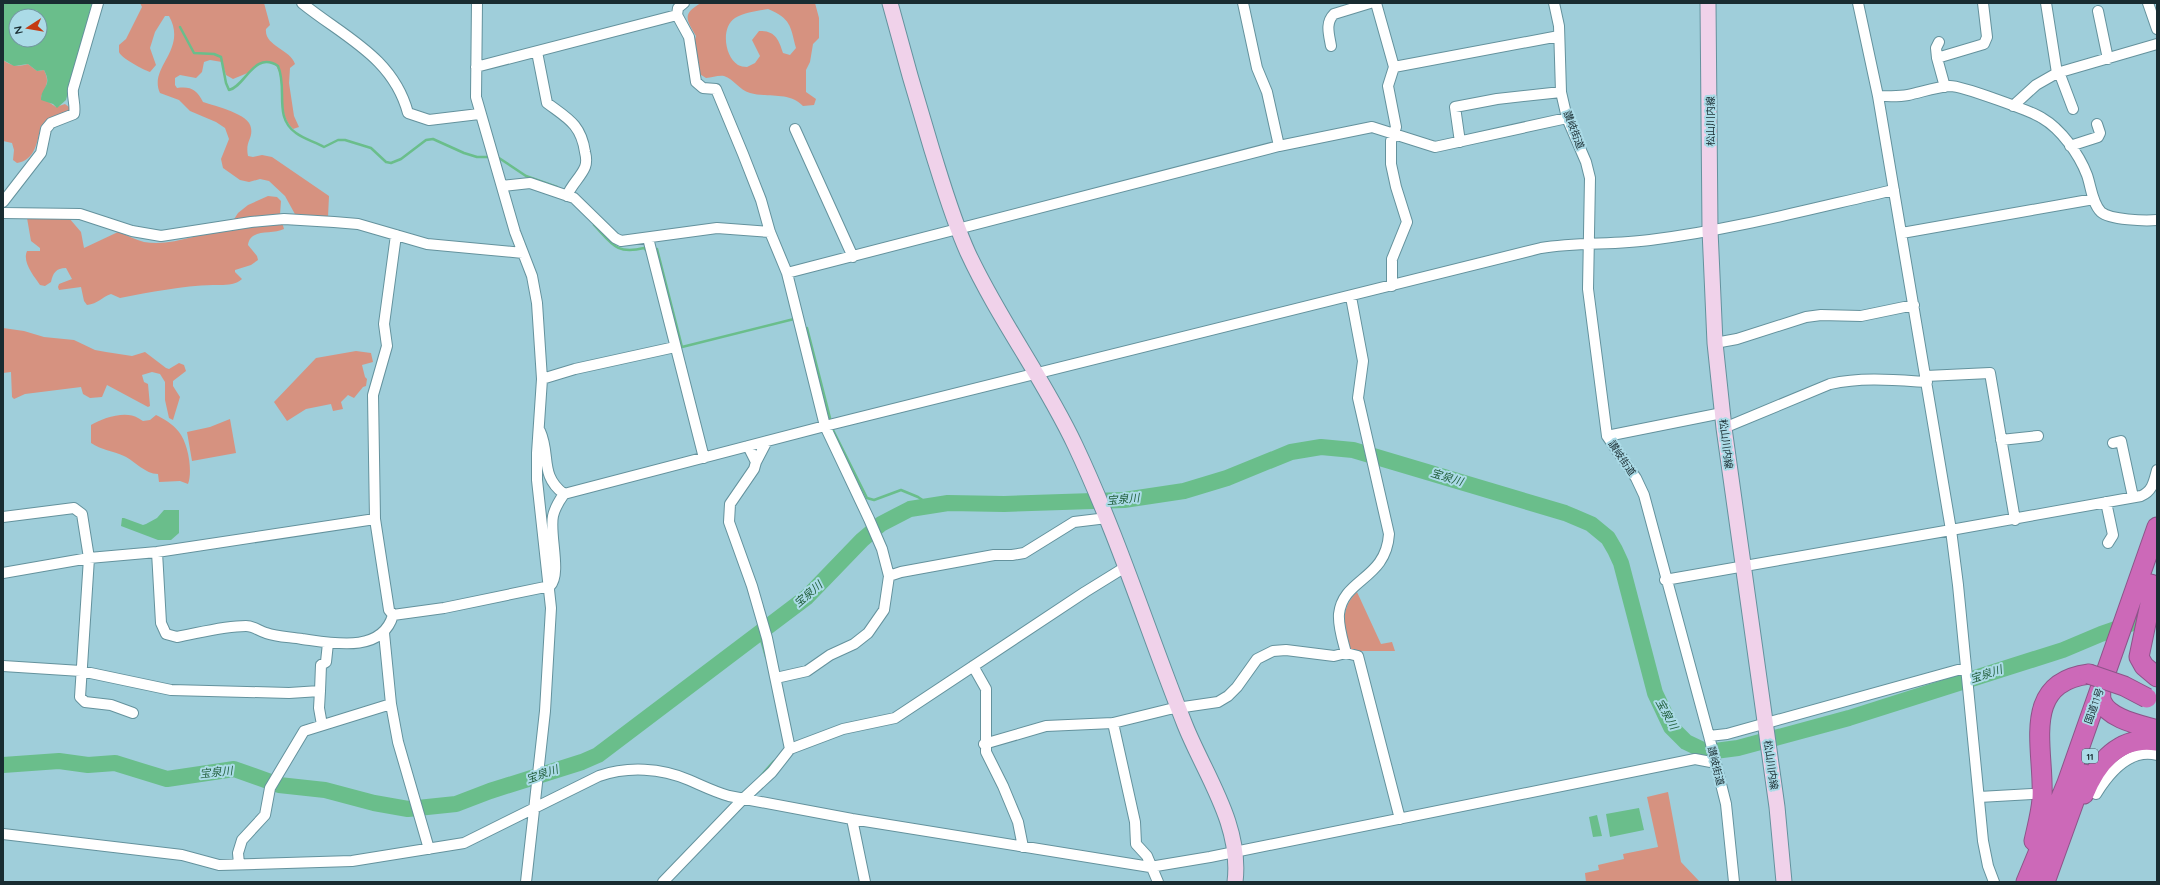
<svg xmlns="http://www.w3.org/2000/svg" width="2160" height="885" font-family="Quicksand,'Noto Sans JP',sans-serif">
	<rect width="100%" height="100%" fill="#9fceda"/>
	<path fill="#d69280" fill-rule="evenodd" d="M140,3h124l6,22 -4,4c-2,17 24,20 29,35l-5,4 -1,15 5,33 5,11 -6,2c-19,-19 -3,-46 -19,-66h-14l-10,9 -17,7 -7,-4 -4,-13 -12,-2 -6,2 -2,10 -6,6 -16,-3 -5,3v7l2,3c14,-2 20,2 26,14 12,4 47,12 48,26 2,11 -6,13 -3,28l5,1 9,-2 10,2 57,39 -1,21 -32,-1 -11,-20 -16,-15 -9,-2 -11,3 -9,-2 -17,-12 -2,-9 8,-20 -4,-11 -9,-6 -26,-11 -11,-11 -19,-7c-12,-26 28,-43 9,-77h-4l-10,16 -5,16 6,17 -6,7c-6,-2 -29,-14 -31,-20 0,-2 0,-5 0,-7l7,-6 16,-32z
		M701,3h114l4,15v20l-6,6 -3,18 -4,8v22l10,7 -2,6 -11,1c-14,-15 -35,-8 -53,-13 -11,-3 -16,-14 -26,-17 -6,-1 -12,2 -18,2l-8,-5 -5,-27 3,-10c-10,-17 -14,-22 5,-33zM768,9c23,10 22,16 28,39l-6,7 -7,-2c-4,-13 -8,-23 -24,-22l-7,9 8,16 -5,7 -8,4c-3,0 -7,-1 -9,-2 -14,-9 -17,-38 -3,-47 10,-6 22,-7 33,-9z
		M3,60c8,6 15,7 25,4l9,7 7,-1c6,12 2,16 -3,27l15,10 9,-3 4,3v5l-17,6 -11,8c-4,15 -5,34 -24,37l-4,-3 1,-10 -2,-7 -9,-2z
		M268,196l9,1 4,4 -1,14 4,14c-12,6 -34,-1 -36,16l9,11 1,4 -7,5 -16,5v2l7,7c-7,7 -19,6 -29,6 -32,1 -62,7 -93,13l-9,-4c-9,3 -13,10 -24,11l-3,-4 -3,-14 -22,3 -1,-3 1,-3 13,-5 -6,-11c-10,0 -13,5 -15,14l-6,4 -5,-1c-6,-9 -18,-23 -13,-34h13v-3l-9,-7 -4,-23h42l12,14 3,16 34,-16c9,3 18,8 26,10 29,5 56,-10 83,-12l11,-17 10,-8z
		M3,328l21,3 20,6 30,3 21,10 11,2 26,4 13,-4 21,16 3,1 10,-6 5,2 2,6 -13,10v5l7,11 -7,23 -4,-2 -4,-18v-18l-5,-8 -8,-2 -10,3 2,7 4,2 2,22 -2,1 -41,-22 -5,12 -12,1 -7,-4 -2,-7 -56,7 -11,5 -2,-2 -1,-25 -8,1z
		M356,351l15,2 2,9 -11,3 3,12 2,2 -1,7 -3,1 -9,11 -6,-3 -7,7 2,7 -10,2 -2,-7 -25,5 -19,12 -13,-19 42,-44z
		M156,415c8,4 17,9 23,17 9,11 14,39 9,52l-8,-3 -21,1 -1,-8c-13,0 -23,-13 -34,-18 -11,-5 -23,-6 -33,-13v-18c11,-7 35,-15 47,-7 2,1 3,2 5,3l7,-1z
		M230,419l6,34 -44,8 -5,-29 23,-5z
		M1357,592l24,52 11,-2 3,9h-43l-4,-3c-3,-21 -9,-39 9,-56z
		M1668,792l13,70 19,20h-114l-1,-9 14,-3 -1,-5 26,-6 -1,-5 35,-7 -11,-50z"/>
	<path fill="#6abe8b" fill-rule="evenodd" d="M3,3h89l-26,97 -9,8 -4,-4 -12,-4c0,-14 12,-13 3,-30l-7,1 -9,-7 -14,2 -11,-6zM16,16h24v24h-24z
		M164,510h15v23l-8,7h-13l-37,-14 1,-8h2l19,7 3,-1 11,-6z
		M1639,808l5,22 -34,7 -4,-23z
		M1597,815l5,21 -9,1 -4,-20z"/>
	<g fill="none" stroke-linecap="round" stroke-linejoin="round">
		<path stroke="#6abe8b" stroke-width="2.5" d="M180,27l14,26 20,1 7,3 5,26 3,7c16,-3 25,-40 49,-24 10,23 -5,51 18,67 8,6 19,9 28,14l14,-7h7l26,8 15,14 5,1 10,-4 25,-19 7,-1 31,14 13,4h12
			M499,158l27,18 31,11
			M594,225c18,19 22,30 50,23l3,3
			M654,250l3,-1 25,98 112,-28
			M807,328l23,90
			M833,430l34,68 7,2 27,-10 17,7 12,8
			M759,633l7,24
			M760,777l14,-16"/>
		<path stroke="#6abe8b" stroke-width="16" d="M3,765l56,-4 29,4 27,-2 52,16 67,-10 45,16 46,5 49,13 34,6 48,-5 34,-13 92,-29 16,-7 209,-158 55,-57 19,-16 29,-15 38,-6 56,1 120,-4 60,-9 43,-13 64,-26 30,-5 32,3 212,63 26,11 17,14 7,12 6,13 34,130 16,34 15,15 21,10 31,-4 111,-30 214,-68 38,-16 55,-19"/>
		<defs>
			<path id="street" d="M302,3c42,34 91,54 106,110l21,7 50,-6
				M477,3l-1,94 39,135 17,44 5,27 5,76 -5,74v27l14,128 -6,103 -19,171
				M684,3l-6,5 -1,7 12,22 7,45 7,6 13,1 27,65 18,46 9,32 17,41 38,153 44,93 13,30 7,27 -5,34 -16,23 -14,11 -24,11 -23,16 -31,7
				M1243,3l14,65 10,24 12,54
				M1376,3l18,64 -6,19 8,41 -5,14v23l5,23 11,35 -15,37v27
				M1554,3l5,23 2,66 6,26 19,44 4,16 -2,111 19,147 29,42 8,17 65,241 17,68 8,78
				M2046,3l11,70
				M2148,3l9,26
				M2098,11l10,48
				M1331,46c-2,-12 -6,-23 3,-32l36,-11
				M537,52l10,51c20,15 34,21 38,49 1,4 2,10 0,15 -4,10 -14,18 -18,29
				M1937,58l-1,-10 3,-6
				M476,67l201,-52
				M1394,67l165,-31
				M2059,72l14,37
				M1945,87l-8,-29 47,-14 3,-7 -4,-34
				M1878,96c10,0 20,1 30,-1 14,-3 28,-8 42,-9 12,0 81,25 92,32 19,11 37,36 45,57 4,11 5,28 14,37 9,8 44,9 56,8
				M2013,106l23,-21 21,-12 100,-29
				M795,129l58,128
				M1460,142l-5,-35 42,-8 64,-7
				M2070,146l28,-9 2,-4 -3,-9
				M502,186l28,-3 44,15 41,40 6,3 96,-13 53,4
				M3,202l38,-49 5,-24 5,-6 23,-9c2,-8 -2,-17 -1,-25l25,-86
				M3,213l77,1 52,17 29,5 90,-14 33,-3 50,3 24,2 69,20 96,9
				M1902,233l192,-34
				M648,238l56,220
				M787,273l492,-127 93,-19 63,20 132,-29
				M1351,297l12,64 -5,37 31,136c-3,46 -46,44 -50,80 -1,13 4,27 7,39l12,3 42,163
				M1715,343l22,-4 69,-22 15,-2 40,1 53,-11
				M1926,376l64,-3 25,147
				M542,379l33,-10 100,-22
				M1724,428l106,-44c32,-7 64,-4 97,-2
				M1607,436l115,-23
				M2001,440l37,-4
				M2113,443l8,-2 12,56
				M748,446l8,16 -2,7 -24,35 -1,18 23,64 15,52 23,111
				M756,462l11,-21
				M564,494l261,-68 716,-178c36,-6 73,-3 109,-8 82,-10 164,-32 244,-50
				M2106,502l7,33 -5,8
				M3,517l71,-9 8,6 7,44 -9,139 5,5 26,3 22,8
				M157,552l4,71 5,11 11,3c22,-4 46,-11 69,-11 8,0 13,5 20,7 11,4 25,4 36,6 30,4 80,15 91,-24l51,-7 106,-22c12,-12 -1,-52 3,-70 2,-9 6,-15 11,-22 -25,-19 -13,-39 -24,-63
				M3,573l86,-15 68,-6 218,-33
				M889,576l12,-4 93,-17h18l12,-2 50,-31 33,-4
				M1665,580l286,-50 -73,-434 -20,-93
				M393,615l-4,-5 -14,-91 -2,-124 14,-49 -3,-22 12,-89
				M384,633l7,71 7,38 31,107
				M3,666l78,5 90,19 118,3 31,-2 1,-26 5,-3 2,-19
				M973,666l13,23v63l17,34 15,36 5,25
				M320,691l-1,17 3,17
				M1113,723l22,99 1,22 11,12 11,26
				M1709,736l18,-2 238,-66
				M984,744l62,-18 67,-3 57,-14 48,-7 10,-6 9,-9 20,-28 16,-8 13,-1 48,6 12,-3
				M2096,794c13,-21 34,-46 61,-39
				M1979,797l53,-3
				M852,819l13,63
				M3,834l179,21 37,10 133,-4 112,-18 135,-67c29,-10 62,-8 90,4 14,6 26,12 40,16l123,23 298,48 60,-10 485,-98 21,4
				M239,864l-1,-11 4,-13 23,-25 5,-27 34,-57 87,-27
				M663,882l80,-83 29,-27 18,-23 53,-20 52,-11 190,-126 42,-26
				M1994,882l-6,-16 -5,-25 -25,-256 -7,-55 190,-34c12,-5 13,-15 16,-26"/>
			<path id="secondary" d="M890,3c13,49 27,98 42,147 11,35 21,70 36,103 31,67 76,126 107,192 43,91 73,187 110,280 20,50 57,100 50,157
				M1708,3l2,227 5,113 9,85 53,379 7,75"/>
			<path id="highway" d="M2151,584l-1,20 -11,53 5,9 13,11
				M2101,686c0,5 -1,12 1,16 7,17 39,23 55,28
				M2084,794c13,-32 36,-59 73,-53
				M2034,841c3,-14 7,-28 8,-42 3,-49 -23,-116 47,-125
				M2026,882l41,-99 90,-256
				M2045,882l39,-108"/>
		</defs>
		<use href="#street" stroke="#64929d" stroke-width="12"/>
		<use href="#secondary" stroke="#64929d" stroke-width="17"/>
		<use href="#highway" stroke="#8d5489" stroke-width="21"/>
		<use href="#street" stroke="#fff" stroke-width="10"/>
		<use href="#secondary" stroke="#f0d2ea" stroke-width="15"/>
		<use href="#highway" stroke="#cc69b8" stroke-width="19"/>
		<defs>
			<path id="highway-bridge" d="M2089,674l35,12 23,12"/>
		</defs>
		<use href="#highway-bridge" stroke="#8d5489" stroke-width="21" stroke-linecap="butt"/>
		<use href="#highway-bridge" stroke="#cc69b8" stroke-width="19"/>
	</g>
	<g text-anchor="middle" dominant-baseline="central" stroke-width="4" stroke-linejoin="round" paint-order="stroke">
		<rect fill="#abdbe7" stroke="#456068" stroke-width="1" x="2082" y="749" width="16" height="14" rx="3"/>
		<g font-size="9" font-weight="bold" fill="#192c31">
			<text x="2090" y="756">11</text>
		</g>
		<g font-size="10" fill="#192c31" stroke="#abdbe7">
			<text transform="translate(1710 121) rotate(-90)">松山川内線</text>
			<text transform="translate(1574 130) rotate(69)">讃岐街道</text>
			<text transform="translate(1726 444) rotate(83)">松山川内線</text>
			<text transform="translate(1622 458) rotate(56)">讃岐街道</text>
			<text transform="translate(2094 706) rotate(-70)">国道11号</text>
			<text transform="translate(1771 765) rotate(82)">松山川内線</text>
			<text transform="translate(1716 766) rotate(76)">讃岐街道</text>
		</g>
		<g font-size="11" font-style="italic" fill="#23603e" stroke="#abdbe7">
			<text transform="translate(1447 477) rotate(17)">宝泉川</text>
			<text transform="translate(1123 499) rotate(-5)">宝泉川</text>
			<text transform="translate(808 594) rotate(-41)">宝泉川</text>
			<text transform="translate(1986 674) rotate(-18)">宝泉川</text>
			<text transform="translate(1667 714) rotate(61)">宝泉川</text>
			<text transform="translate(216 772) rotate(-6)">宝泉川</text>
			<text transform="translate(542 774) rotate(-19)">宝泉川</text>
		</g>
	</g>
	<rect width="2160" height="885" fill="none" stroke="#192c31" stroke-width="8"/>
	<g transform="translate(28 28) rotate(258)"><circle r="19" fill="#abdbe7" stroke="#71959e"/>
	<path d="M0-3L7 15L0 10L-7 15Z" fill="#c43b13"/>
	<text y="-6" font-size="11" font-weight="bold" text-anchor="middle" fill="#192c31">N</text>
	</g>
</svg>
